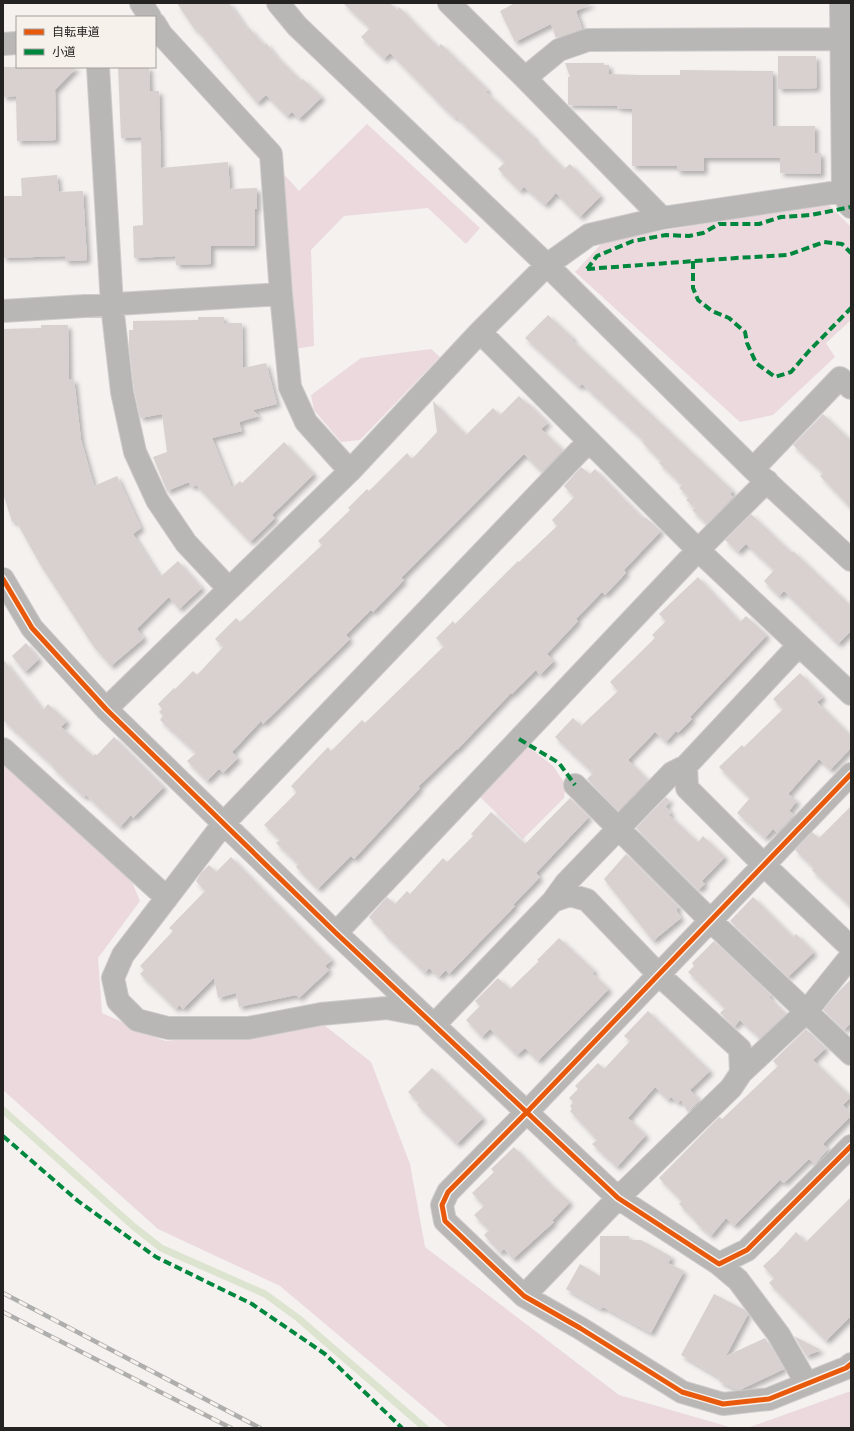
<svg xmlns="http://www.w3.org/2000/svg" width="854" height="1431" font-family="Signika,'Noto Sans JP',sans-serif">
	<defs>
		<filter id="shadow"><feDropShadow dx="3.5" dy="3.5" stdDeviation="2" flood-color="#0004"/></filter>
	</defs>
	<rect width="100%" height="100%" fill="#f4f1ef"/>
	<path fill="#ebd9de" d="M367,124l113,104 -14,16 -38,-36 -84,8 -33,34 3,96 -20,3 -14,-179 19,21z
		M826,202l25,25v93l-25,23 9,14 -62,58 -33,7 -165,-150 29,-31z
		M431,349l9,8 -80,83 -19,2 -27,-32 -3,-15 50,-37z
		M525,744l28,22 13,19 -2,13 -41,41 -46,-45z
		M3,750l120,110 17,41 -42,57 4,55 63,28 159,-16 47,37 39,102 15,83 194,148 114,33h-284l-169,-142 -122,-57 -155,-139z
		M851,1391v37h-104z"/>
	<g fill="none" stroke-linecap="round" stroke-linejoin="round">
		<path stroke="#dce4d0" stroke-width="7" d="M3,1110l130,116 28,22 104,46 33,24 127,110"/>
	</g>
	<path fill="#d8d1cf" filter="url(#shadow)" d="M177,3h52l18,26 2,-1 15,17 2,-2 10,13 25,25 2,-2 19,18 -23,22 -7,-7 -5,4 -21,-21 -9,8 -61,-74 -1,1z
		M343,3h47l7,7 2,-3 39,40 3,-3 47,46 -2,2 49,46 -1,1 30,30 6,-5 31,32 -21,21 -24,-24 -11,12 -21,-18 -4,4 -22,-22 7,-7 -49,-45 -1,1 -10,-9 -55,-56 -6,6 -23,-22 9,-9z
		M515,3h78l-17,8 6,18 -26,9 -5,-14 -36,18 -15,-31z
		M778,56h38l1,32 -39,1z
		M565,63h39v2h5v9l32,1h39v-5l93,1v55h42v27h6v21l-41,-1v-15h-76v13h-27v-5h-45v-57l-15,-1v-2l-48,-1 -1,-1v-27h2z
		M3,67h74l-22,23 1,50 -39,1 -1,-45 -13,1z
		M118,67h31l1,24h9l2,77 67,-6 2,27 27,-1v21h-2v37h-44v18l-35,1 -1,-9 -41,2 -1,-32 10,-1 -2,-88 -20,1z
		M57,175l2,17 24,-1 4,69 -22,1v-5l-62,2v-62h19l-1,-18z
		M548,315l25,23 -1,2 161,151 -3,3 3,3 -26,27 -15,-14 3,-2 -9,-8 3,-3 -10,-9 3,-3 -23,-22 2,-2 -18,-18 1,-2 -62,-57 -3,3 -54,-49z
		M198,317h26v6h18l1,45 23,-5 11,41 -24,6 6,6 -20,6 3,9 -30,7 20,50 8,-7 2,2 42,-41 30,32 -42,41 3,3 -25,24 -54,-57 -5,2 -2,-5 -22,9 -14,-34 14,-5 -5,-38 -22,4 -6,-28 -5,-43v-17h4v-9l65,-1z
		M41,325h27l1,55 5,-1 7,61 13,46 23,-10 24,52 -8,6 27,43 18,-16 24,27 -23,21 -10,-12 -32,32 7,9 -33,28 -17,-19 -53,-81 -25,-45 -4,1 -9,-29v-164l38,-1z
		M519,396l8,8 1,-1 20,20 -7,6 22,21 -21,22 -18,-18 -123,124 3,2 -31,32 -2,-2 -25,25 4,4 -87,85 -2,-3 -29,31 6,6 -15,15 -4,-4 -12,12 -20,-20 9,-8 -36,-33 3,-4 -4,-4 3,-3 -4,-5 16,-16 1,1 18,-18 4,4 26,-28 -8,-8 21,-21 4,4 82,-77 -4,-4 32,-31 -2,-2 19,-19 2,2 38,-38 5,6 25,-27 -4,-31 33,34 27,-27 7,7z
		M823,414l28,27v67l-31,-32 3,-3 -30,-28z
		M581,467l9,7 5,-5 48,49h3l15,13 -37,39 2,3 -21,22 -3,-3 -26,27 2,2 -31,33 7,7 -14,14 -4,-5 -24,24 -1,-1 -54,57h-1l-38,37 2,1 -66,71 -3,-3 -33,33 -22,-22 2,-3 -22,-21 4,-3 -16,-15 33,-33 -6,-6 37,-39 3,4 31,-31 3,3 79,-77 -8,-8 17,-17 2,3 63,-63 1,1 38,-36 -5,-6 22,-23 -10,-11z
		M751,514l41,39 1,-2 58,55v25l-13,13 -54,-53 -5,5 -15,-15 10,-11 -28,-26 -8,8 -13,-12z
		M698,577l42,45 6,-6 21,19 -77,82 2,2 -14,14 -2,-2 -10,11 -11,-10 -27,28 20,20 -30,31 -31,-32 6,-6 -38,-36 18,-19 8,8 37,-35 -8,-9 45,-44 -3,-3 14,-14 -7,-7z
		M26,643l13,16 -14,13 -13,-16z
		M3,659l40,51 5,-6 19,17 -6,6 32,29 2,-2 2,1 17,-18 50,50 -31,31 -2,-3 -11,12 -34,-32 -2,2 -31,-29 1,-1 -51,-47z
		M800,673l23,24 -6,5 34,34v12l-21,22 -11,-11 -31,35 9,7 -8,10 5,4 -17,18 -4,-4 -8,9 -28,-25 13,-15 -31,-31 23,-22 2,2 39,-38 -10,-10z
		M666,797l4,4 -5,5 6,6 -2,3 29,27 5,-6 22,21 -23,24 3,3 -7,6 -62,-62z
		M570,798l19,19 -53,56 4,4 -27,28 2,1 -66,68 -3,-4 -7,7 -10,-9 -4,5 -42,-40 1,-1 -15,-15 18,-20 8,7 12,-13 3,3 33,-36 4,4 26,-26 -2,-2 20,-22 34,32z
		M851,806v101l-39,-37 2,-2 -19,-18 17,-18 7,6z
		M626,854l53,53 -3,3 5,8 -28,23 -49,-62z
		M231,857l101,103 -7,6 4,4 -30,28 -3,-3 -57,12 -3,-14 -18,5 -4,-20 -31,31 -4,-4 -3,4 -36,-35 4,-4 -4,-4 33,-35 -4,-3 36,-37 -9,-10 5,-8 8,-8 7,7z
		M753,897l40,40 3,-3 18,18 -26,25 -58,-56z
		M559,938l36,33 -3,2 17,16 -71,72 -13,-13 -8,7 -27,-26 -8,8 -16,-17 14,-14 -5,-5 23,-23 12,11 29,-28 -2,-1z
		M714,941l57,54 -2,2 17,17 -26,24 -20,-18 -6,7 -14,-14 5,-5 -37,-36 6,-6 -2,-3z
		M851,979v44l-7,7 -21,-20 16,-19z
		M648,1011l62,60 -20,19 10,10 -12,12 -7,-12 -3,3 -7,-6 -3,3 -13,-13 -27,31 18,17 -29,32 -25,-23 5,-4 -27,-29 2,-2 -2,-3 3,-4 -4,-4 9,-9 -3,-3 23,-23 6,6 26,-28 -6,-5z
		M806,1029l20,19 -13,12 38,37 -8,8 8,8v3l-28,28 5,5 -13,15 -6,-5 -25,24 -4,-3 -46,46 -8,-8 -15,18 -15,-13 1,-1 -18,-18 3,-3 -23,-23 59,-60 2,-1 2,2 56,-53 -5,-5z
		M432,1068l51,50 -26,26 -40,-39 2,-2 -11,-11z
		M514,1147l36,37 20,18 -18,19 2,1 -41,37 -9,-10 -4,4 -16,-18 5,-5 -15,-15 10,-9 -12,-13 22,-21 -3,-3z
		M851,1197v119l-25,25 -57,-58 5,-5 -11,-12 14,-13 19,-21 10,10z
		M600,1236h29v4h12l31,17 -4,6 16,8 -33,62 -48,-26 -2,2 -35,-20 14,-25 20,12z
		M714,1294l31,16 3,4 -22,42 39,-18 19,31 -42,20 -5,1 -18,-9 1,-3 -39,-23z
		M794,1336l27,14 -15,6z"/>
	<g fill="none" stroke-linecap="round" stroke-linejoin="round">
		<defs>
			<path id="minor" d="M141,3l9,14
				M278,3l19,23 250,239 206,204 98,91
				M449,3l76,75 137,140
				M841,3l2,188 6,14 2,2
				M155,24l6,10 110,120 10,140 9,93 16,35 44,49
				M3,44l14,-1
				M98,67l14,238 10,87 13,60 22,48 29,43 43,46
				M525,78l34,-28 29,-10 253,-1
				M3,311l278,-17
				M480,332l218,218 153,144
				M753,469l87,-91 11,10
				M3,579l29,49 74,81 230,224 282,265 101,66 28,-14 104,-104
				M799,645l-113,121 1,22 77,77 81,77 6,2
				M106,709l244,-238 130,-139 67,-67 42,-30 73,-17 189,-28
				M3,749l164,149
				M851,774l-325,339 -78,79 -6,13 3,16 79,75 56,32 102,64 41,12 46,-5 77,-31 5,-4
				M575,785l136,136 140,133
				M553,901l13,-18 106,-110 14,-7
				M336,933l362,-383 69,-69
				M423,1015l-36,-7 -66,6 -73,14h-80l-31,-8 -19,-19 -5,-23 10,-23 101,-132 365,-382
				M434,1025l119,-124 17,-6 17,5 72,75 81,74 1,24 -10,15 -113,110 -94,98
				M741,1073l65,-61 45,-56
				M719,1264l19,16 41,55 28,49"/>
		</defs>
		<use href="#minor" stroke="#cecccb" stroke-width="24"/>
		<use href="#minor" stroke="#b8b7b6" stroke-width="22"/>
		<defs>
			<path id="rail" d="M3,1293l257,135
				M3,1312l228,116"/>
		</defs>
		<use href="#rail" stroke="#aeaeac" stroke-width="4.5"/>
		<use href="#rail" stroke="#f7f1ec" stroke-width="3" stroke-dasharray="9" stroke-linecap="butt"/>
		<path stroke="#00873e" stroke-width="4" stroke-dasharray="8 4" stroke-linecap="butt" d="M693,261v27l5,12 14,11 17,7 16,14 2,11 9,20 19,14 16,-5 18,-21 42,-43
			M587,269l10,-13 36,-15 33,-6 23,1 14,-3 16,-9h40l22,-7 30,-2 40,-8
			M587,269l149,-11 52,-3 36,-13 18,2 9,9
			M519,739l40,24 16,22
			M3,1136l75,65 78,56 96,47 73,50 77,74"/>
		<defs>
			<path id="cycleway" d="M3,579l29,49 74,81 230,224 282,265 101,66 28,-14 104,-104
				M851,774l-325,339 -78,79 -6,13 3,16 79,75 56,32 102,64 41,12 46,-5 77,-31 5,-4"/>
		</defs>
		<use href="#cycleway" stroke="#f7f1ec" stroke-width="8"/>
		<use href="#cycleway" stroke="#e8590c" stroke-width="5"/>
	</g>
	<rect width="854" height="1431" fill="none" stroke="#252321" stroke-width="8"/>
	<rect x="16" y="16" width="140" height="52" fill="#f7f1ec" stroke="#a39f9b"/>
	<rect x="24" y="29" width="20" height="6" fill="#e8590c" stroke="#a39f9b"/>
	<text x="52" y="36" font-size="12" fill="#252321">自転車道</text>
	<rect x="24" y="49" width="20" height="6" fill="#00873e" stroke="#a39f9b"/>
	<text x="52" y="56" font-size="12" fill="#252321">小道</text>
</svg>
